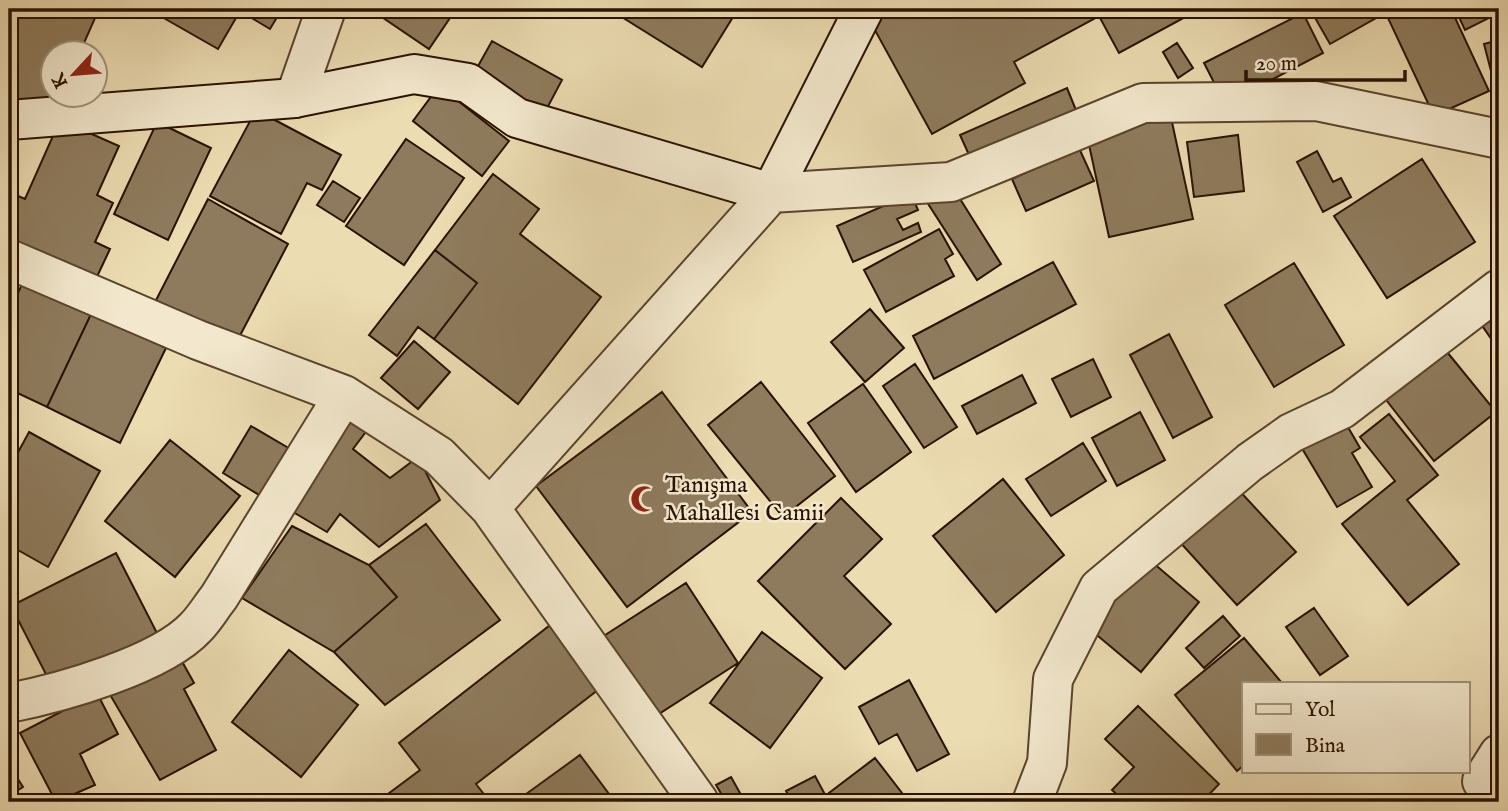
<svg xmlns="http://www.w3.org/2000/svg" width="1508" height="811" font-family="'IM FELL English',serif">
	<rect width="100%" height="100%" fill="#ecdcb2"/>
	<filter id="stains"><feTurbulence type="fractalNoise" baseFrequency=".00286" numOctaves="4"/><feColorMatrix values="0 0 0 0 .2 0 0 0 0 .09 0 0 0 0 .02 0 0 0 .5 -.17"/></filter>
	<radialGradient id="worn" r=".72"><stop offset=".6" stop-color="#630" stop-opacity="0"/><stop offset="1" stop-color="#630" stop-opacity=".3"/></radialGradient>
	<path fill="#8e7b5d" stroke="#291101" stroke-width="2" d="M9,9h90l-19,43h-28v42h10l-3,7 -50,6z
		M148,9h134l-12,20 -30,-18 -22,38z
		M370,9h86l-27,40z
		M609,9h129l-36,58z
		M897,9h195l3,4 8,-4h97l-81,44 -20,-37 -85,46 11,21 -93,51 -61,-111z
		M1310,9h61l5,9 -46,26z
		M1407,9h44l38,82 -55,25 -46,-98z
		M1455,9h44v4l-34,17z
		M1303,13l20,40 -98,51 -21,-41z
		M1499,40v62l-15,-58z
		M492,41l70,39 -18,34 -71,-39z
		M1177,43l16,25 -15,10 -15,-26z
		M439,86l70,55 -27,35 -69,-55z
		M1067,88l13,32 -106,46 -14,-31z
		M256,110l85,45 -19,35 -15,-7 -26,51 -71,-38z
		M1170,113l23,106 -84,18 -23,-106z
		M60,120l59,26 -22,49 16,8 -18,39 15,7 -15,32 -86,-39v-50l16,7z
		M157,122l54,26 -43,92 -54,-26z
		M1238,135l6,56 -50,6 -7,-55z
		M406,139l58,39 -60,87 -58,-39z
		M1079,148l15,33 -68,30 -14,-32z
		M1317,151l16,31 8,-4 10,19 -28,15 -26,-50z
		M1422,159l53,83 -88,56 -53,-82z
		M493,174l46,35 -19,25 81,63 -83,107 -84,-65 43,-56 -42,-33z
		M333,181l27,17 -16,24 -27,-17z
		M950,183l51,81 -24,16 -52,-81z
		M911,194l7,16 -21,9 6,11 15,-7 3,9 -68,30 -16,-36z
		M208,199l80,45 -54,103 -80,-43z
		M939,229l14,25 -8,5 9,17 -68,36 -22,-42z
		M435,250l42,33 -43,56 -16,-12 -21,29 -28,-21z
		M1053,262l23,42 -142,75 -21,-43z
		M1294,263l50,82 -70,42 -49,-82z
		M24,280l68,32 -45,95 -38,-18v-77z
		M1499,301v49l-23,-33z
		M870,309l34,39 -39,34 -34,-40z
		M92,312l74,36 -46,95 -73,-36z
		M1169,334l43,83 -39,21 -43,-83z
		M414,341l36,31 -32,37 -37,-31z
		M1443,347l53,65 -62,49 -51,-65z
		M1093,359l18,38 -40,20 -19,-38z
		M915,364l42,63 -33,21 -41,-62z
		M1022,375l14,28 -59,31 -15,-28z
		M761,382l74,94 -52,41 -75,-92z
		M863,384l48,68 -55,40 -48,-69z
		M662,392l90,120 -125,95 -91,-121z
		M1140,412l25,48 -48,26 -25,-48z
		M348,414l20,15 -15,20 37,29 28,-21 22,43 -61,47 -39,-33 -13,18 -34,-20z
		M1389,414l49,61 -31,25 52,64 -51,41 -66,-81 53,-43 -35,-44z
		M1341,415l19,33 -8,5 20,34 -35,20 -40,-67z
		M251,426l41,24 -28,48 -41,-25z
		M29,432l71,39 -52,96 -39,-22v-76z
		M170,440l70,56 -65,81 -70,-56z
		M1083,443l23,38 -55,35 -25,-37z
		M1003,479l61,76 -68,57 -63,-76z
		M1235,486l61,66 -59,53 -59,-65z
		M841,498l41,41 -38,37 47,48 -46,45 -87,-88z
		M426,524l74,96 -115,85 -51,-53 63,-55 -28,-32z
		M292,526l77,39 28,32 -63,55 -92,-54z
		M116,553l42,82 -105,53 -42,-82z
		M1145,556l54,46 -58,70 -55,-46z
		M686,583l52,80 -87,56 -52,-80z
		M1314,608l34,48 -28,19 -34,-48z
		M1223,616l17,20 -36,32 -18,-20z
		M554,622l49,64 -127,98 14,18h-96l-6,-8 32,-24 -21,-27z
		M762,632l60,46 -52,70 -60,-45z
		M1244,638l38,45h-38v82l-7,6 -62,-76z
		M289,650l69,55 -57,72 -69,-55z
		M179,656l15,27 -10,6 32,61 -56,30 -51,-87z
		M909,680l40,74 -32,17 -20,-37 -18,10 -20,-37z
		M97,693l21,41 -38,20 15,31 -39,17 -36,-69z
		M1138,706l81,78 -17,18h-77l-13,-12 22,-23 -29,-28z
		M580,755l35,47h-90l-3,-5z
		M875,758l27,35 -13,9h-53l-7,-9z
		M9,765l14,22 -14,9z
		M815,776l14,26h-37l-6,-11z
		M731,777l14,25h-19l-10,-17z"/>
	<g fill="none" stroke-linecap="round" stroke-linejoin="round">
		<defs>
			<path id="street" d="M295,98l31,-89
				M9,259l189,81 146,55 95,61 51,52 209,294
				M490,508l281,-315 180,-11 192,-79 173,-2 183,38
				M9,703c51,-10 152,-38 187,-76 9,-9 15,-20 23,-30l125,-202
				M1032,802l15,-39 6,-84 46,-91 151,-126 41,-29 51,-24 157,-120
				M1499,802l-17,-21 17,-27"/>
			<path id="secondary" d="M9,120l286,-22 119,-24 54,9 49,35 254,75 93,-184"/>
		</defs>
		<use href="#street" stroke="#5a442d" stroke-width="42"/>
		<use href="#secondary" stroke="#291101" stroke-width="42"/>
		<use href="#street" stroke="#f3e8cd" stroke-width="38"/>
		<use href="#secondary" stroke="#f3e8cd" stroke-width="38"/>
	</g>
	<defs>
		<symbol id="mosque-bare" viewBox="-9 -9 18 18"><path d="M3.5-4.9A6 6 0 1 0 3.5 4.9A5 5 0 1 1 3.5-4.9Z" fill="#8f2418" stroke="#f3e8cd" stroke-width="2.5" paint-order="stroke"/></symbol>
	</defs>
	<g fill-rule="evenodd">
		<use href="#mosque-bare" x="625" y="480" width="38" height="38"/>
	</g>
	<g text-anchor="middle" dominant-baseline="central" stroke-width="5" stroke-linejoin="round" paint-order="stroke">
		<g font-size="24" fill="#291101" stroke="#f3e8cd" text-anchor="start">
			<text x="665" y="485">Tanışma<tspan x="665" dy="28">Mahallesi Camii</tspan></text>
		</g>
	</g>
	<rect width="1508" height="811" fill="none" stroke="#ecdcb2" stroke-width="35"/>
	<rect x="10" y="10" width="1487" height="790" fill="none" stroke="#291101" stroke-width="3.5"/>
	<rect x="18" y="18" width="1473" height="776" fill="none" stroke="#291101" stroke-width="2"/>
	<rect x="1242" y="682" width="228" height="91" fill="#f3e8cd" stroke="#a2927b" stroke-width="2"/>
	<rect x="1256" y="704" width="35" height="10" fill="#f3e8cd" stroke="#a2927b" stroke-width="2"/>
	<text x="1305" y="716" font-size="21" fill="#291101">Yol</text>
	<rect x="1256" y="734" width="35" height="21" fill="#8e7b5d" stroke="#a2927b" stroke-width="2"/>
	<text x="1305" y="752" font-size="21" fill="#291101">Bina</text>
	<g transform="translate(74 74) rotate(244)"><circle r="33" fill="#f3e8cd" stroke="#a2927b" stroke-width="2"/>
	<path d="M0-5L12 26L0 18L-12 26Z" fill="#8f2418"/>
	<text y="-10" font-size="19" font-weight="bold" text-anchor="middle" fill="#291101">K</text>
	</g>
	<path d="M1246 70v10h159v-10" fill="none" stroke="#291101" stroke-width="3.5"/>
	<text x="1256" y="70" font-size="21" fill="#291101" stroke="#f3e8cd" stroke-width="5" paint-order="stroke">20 m</text>
	<rect width="100%" height="100%" filter="url(#stains)"/>
	<rect width="100%" height="100%" fill="url(#worn)"/>
</svg>
